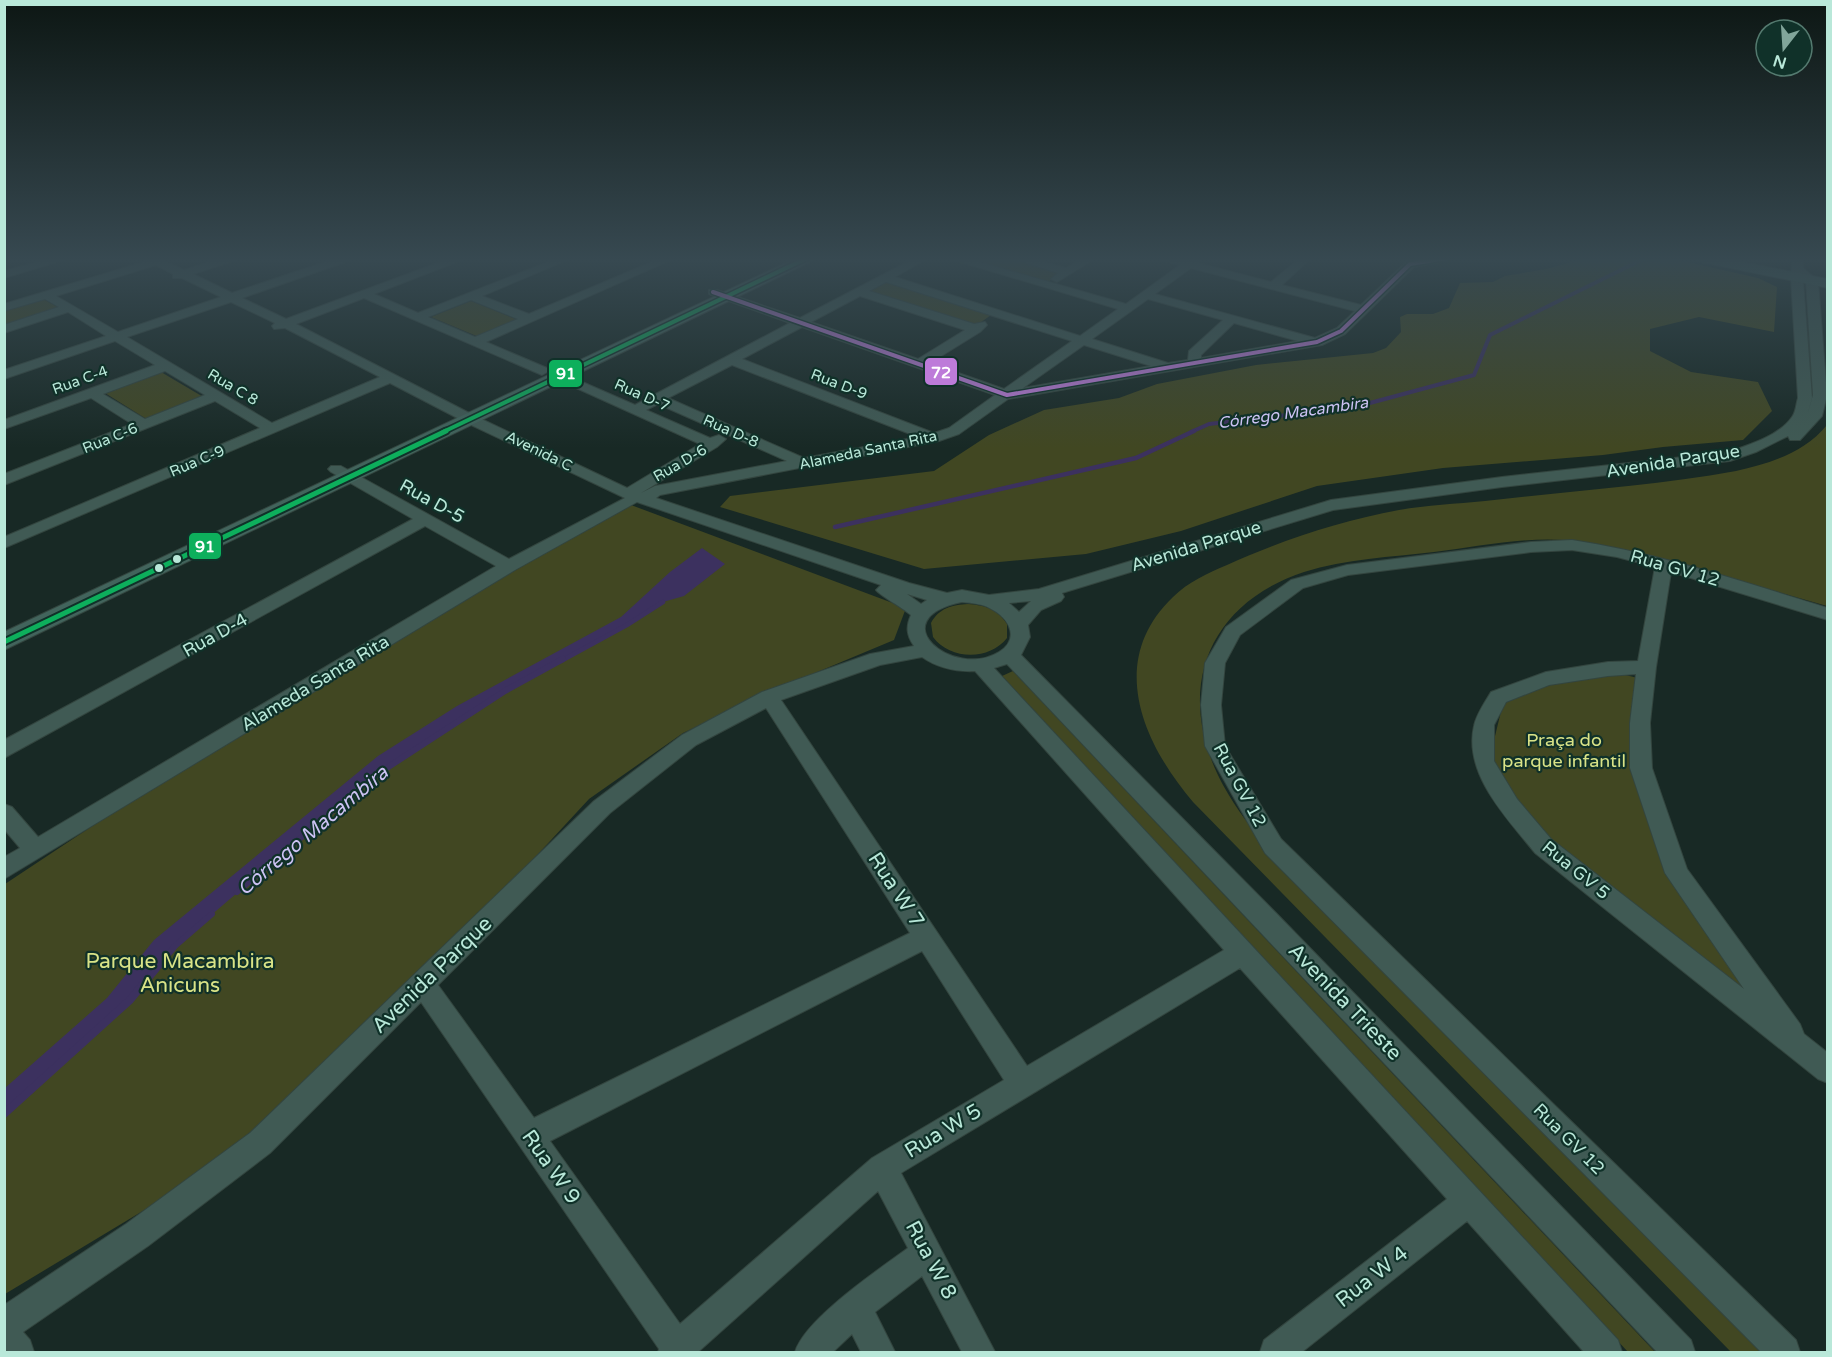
<svg xmlns="http://www.w3.org/2000/svg" width="1832" height="1357" font-family="'Varela Round',sans-serif">
	<rect width="100%" height="100%" fill="#182925"/>
	<path fill="#414722" d="M956,258h58l50,14 -18,11z
		M1587,258h83l88,20 19,9 -3,45 -75,-15 -49,12v22l41,21 67,10 14,29 -29,29 -80,7 -60,8 -160,13 -126,18 -136,45 -95,23 -162,15 -204,-62 10,-11 204,-25 55,-36 55,-25 75,-12 38,-14 99,-19 117,-12 13,-5 15,-16 -1,-15 7,-3h26l16,-6 11,-25 33,-1 12,-6 41,-7z
		M886,280l108,33 -20,14 -111,-35z
		M43,299l18,10 -57,17v-16z
		M471,301l47,19 -39,17 -48,-20z
		M161,372l44,26 -57,22 -43,-27z
		M1827,425v181c-42,-12 -84,-24 -126,-36 -45,-13 -90,-26 -137,-30 -42,-3 -88,7 -130,12 -43,5 -88,7 -130,20 -100,33 -130,122 -81,213 13,24 30,45 47,66l501,501h-40l-538,-550c-50,-59 -87,-141 -20,-205 15,-15 35,-24 54,-32 55,-25 113,-44 172,-55 28,-5 57,-6 86,-9 83,-10 169,-15 251,-30 35,-8 68,-18 91,-46z
		M631,505l275,103 -12,32 -127,53 -84,40 -94,66 -176,190 -199,179 -209,126v-410l122,-81 386,-232z
		M968,604c16,1 30,5 39,20v14c-18,23 -57,22 -74,-1l-2,-14c8,-15 21,-18 37,-19z
		M1013,671l642,681h-27l-626,-676z
		M1617,673l21,5 17,154 121,190 -228,-177 -59,-84 15,-62 45,-16z"/>
	<path fill="#3c315f" d="M702,548l23,16 -41,32 -21,6 -36,23 -122,66 -135,88 -195,167 -45,54 -125,114v-26l102,-90 47,-58 224,-184 79,-50 164,-89 49,-45z"/>
	<g fill="none" stroke-linecap="round" stroke-linejoin="round">
		<path stroke="#3c315f" stroke-width="4" d="M1191,432l18,-8 146,-17 119,-32 16,-40 155,-77"/>
		<path stroke="#3c315f" stroke-width="4.5" d="M835,527l301,-69 58,-27
			M561,661l66,-36 36,-23"/>
		<path stroke="#3c315f" stroke-width="6" d="M237,892l133,-113 135,-88 58,-32
			M162,962l13,-16 37,-32"/>
		<path stroke="#3c315f" stroke-width="8" d="M4,1114l126,-114 33,-40"/>
		<defs>
			<path id="minor" d="M52,258h18l-66,20v-7z
				M145,258h13l26,12 37,-12h16l-1,2 -43,14 39,19 105,-35h15l-1,2 -109,38 44,21 165,-61h16l-93,36 44,19 140,-55h14l-90,38 47,18 132,-56h14l-189,84 61,26 2,3 -7,4 -178,-77 -68,26 181,93 150,71 73,-44 -148,-67 7,-4 5,1 71,31 155,-82 -81,-29v-4h8l83,28 115,-60h13l-33,19 185,59 38,-27 -171,-51h18l161,46 54,-39 -20,-5 -1,-2 28,3 4,-3h12l-5,5 73,19 29,-24h11l-29,27 79,20 45,-43 21,-4h25l-5,3 -33,6 -69,67 -23,11 -314,54 -49,35 -20,7 -279,54 -4,3 253,85 38,10 15,-3 27,5 50,-6 292,-89 171,-23 226,-25c21,-7 51,-16 64,-35 4,-5 4,-13 6,-19l-7,-120 1,-20h11v10l15,13 9,114 -5,21 -22,24h-10l-2,-4 -32,16 -26,9 -228,26 -169,23 -271,83 2,4 -3,4 -20,9 -13,15 2,12 -9,18 255,258 415,427 4,12h-38l-650,-688 -13,4 624,672 4,12h-38l-117,-131 -165,131h-42l4,-12 183,-141 -207,-231 -339,205 94,179h-33l-40,-76 -47,36 20,40h-34l-9,-18 -19,18h-38c10,-33 83,-82 113,-104l-30,-57 -180,161h-40l1,-3 -238,-347 -151,151 -122,93 -125,86 7,8 4,12h-30v-47l122,-81 124,-91 344,-332 88,-66 80,-43 108,-38 44,-8c-8,-11 -8,-20 -3,-31 -8,-7 -30,-19 -35,-25l5,-5 -244,-83 -122,68 -511,309v-22l16,-9 -16,-19v-25l8,3 26,30 458,-271 -71,-40 -421,232v-18l409,-221 -82,-47 -3,-3 3,-3h10l168,93 116,-61 -158,-75 -77,-40 -386,165v-11l256,-109 -45,-27 -211,84v-11l128,-50 -41,-26 -87,31v-9l151,-55 -40,-24 -111,38v-9l102,-34 -38,-24 -64,21v-8l55,-18 -14,-8 -41,12v-7l143,-43zM156,265l17,9v4h9l39,19 -103,35 -62,-36zM1191,268l164,43 -18,17 -22,10 -160,-44zM1803,279l3,3 7,113 -6,21 5,-18zM886,282l186,59 -68,48 -74,-26 50,-31 7,-7 -2,-3 -11,2 -105,-33zM860,296l105,34 -47,29 -107,-37zM1148,299l75,21 -34,31 -1,9 -20,3 -76,-24zM471,300l47,19 -43,18 -47,-20zM231,302l44,21 -3,3 2,3 11,-1 95,49 -108,46 -145,-86zM1234,323l64,18 -97,17v-3zM802,327l193,68 -46,33 -15,5 -192,-74zM1084,345l67,21 -128,22zM732,365l186,72 -114,21 -136,-60zM165,371l40,24 -60,24 -42,-25zM658,404l129,57 -132,25 -14,7 76,-46 9,-8 -7,-4 -9,3 -64,-28zM907,594l20,6 -6,4zM1031,601l-12,11 -10,-9zM962,602c11,1 22,2 31,8 18,10 26,30 6,42 -46,28 -119,-33 -37,-50zM922,657c16,11 33,15 53,14l249,279 -197,116 -246,-366 99,-35zM766,708l144,225 -376,185 -96,-133 172,-172 86,-68zM922,951l82,129 -132,78 -192,166 -130,-183z
				M1011,258h18l37,10 17,-10h13l-39,24 -6,-3 7,-6z
				M1572,540c87,13 171,42 256,68v12l-157,-48 -15,95 -6,56 2,45 35,101 113,155 4,10 24,19v30l-10,-4 -283,-226c-28,-35 -72,-79 -61,-127 2,-11 11,-24 17,-34l55,-20 62,-10 30,-1 17,-94 -38,-10 -45,-7 -41,2 -183,23 -45,13 -63,47 -15,28 -4,42 4,41 56,93 515,501 4,12h-39l-496,-499 -60,-107 -4,-41 4,-42 21,-36 65,-47 56,-15 184,-23zM1636,674l-6,49v45l35,105 79,116 -193,-150 -34,-40 -23,-38v-36l12,-23 43,-17 59,-9z"/>
			<path id="major" d="M796,258h18l-2,3 -808,389v-18z
				M1694,258h28l106,21v9l-127,-26z"/>
		</defs>
		<use href="#minor" stroke="#33453f" stroke-width="2"/>
		<use href="#major" stroke="#33453f" stroke-width="2"/>
		<use href="#minor" fill="#405a54" fill-rule="evenodd"/>
		<use href="#major" fill="#42645c" fill-rule="evenodd"/>
		<defs>
			<path id="bus-1-far1" d="M443,432l364,-174"/>
			<path id="bus-1" d="M4,642l442,-211"/>
			<path id="bus-2" d="M713,292l294,103 310,-53 24,-11 69,-67 37,-6"/>
		</defs>
		<use href="#bus-1-far1" stroke="#103129" stroke-width="7"/>
		<use href="#bus-1" stroke="#103129" stroke-width="9"/>
		<use href="#bus-2" stroke="#103129" stroke-width="7"/>
		<use href="#bus-1-far1" stroke="#0daf5c" stroke-width="4"/>
		<use href="#bus-1" stroke="#0daf5c" stroke-width="5"/>
		<use href="#bus-2" stroke="#bd7bd9" stroke-width="4"/>
	</g>
	<linearGradient id="sky" x2="0" y2="1"><stop stop-color="#0d1714"/><stop offset="0.58" stop-color="#374951"/><stop offset="1" stop-color="#374951" stop-opacity="0"/></linearGradient>
	<rect width="1832" height="448" fill="url(#sky)"/>
	<g fill="#b9e8d9" stroke="#103129" stroke-width="2">
		<circle cx="177" cy="559" r="5"/>
		<circle cx="159" cy="568" r="5"/>
	</g>
	<g text-anchor="middle" dominant-baseline="central" stroke-width="4.5" stroke-linejoin="round" paint-order="stroke">
		<g font-size="15" fill="#b9e8d9" stroke="#103129">
			<text transform="translate(80 380) rotate(-20)">Rua C-4</text>
			<text transform="translate(839 384) rotate(21)">Rua D-9</text>
			<text transform="translate(233 387) rotate(31)">Rua C 8</text>
			<text transform="translate(642 395) rotate(24)">Rua D-7</text>
			<text transform="translate(731 431) rotate(24)">Rua D-8</text>
			<text transform="translate(110 438) rotate(-22)">Rua C-6</text>
			<text transform="translate(868 450) rotate(-12)">Alameda Santa Rita</text>
			<text transform="translate(539 451) rotate(26)">Avenida C</text>
			<text transform="translate(197 461) rotate(-23)">Rua C-9</text>
			<text transform="translate(680 463) rotate(-30)">Rua D-6</text>
		</g>
		<g font-size="16" font-style="italic" fill="#cdc3f4" stroke="#103129">
			<text transform="translate(1293 413) rotate(-8)">Córrego Macambira</text>
		</g>
		<g font-size="18" fill="#b9e8d9" stroke="#103129">
			<text transform="translate(1673 461) rotate(-9)">Avenida Parque</text>
			<text transform="translate(432 501) rotate(29)">Rua D-5</text>
			<text transform="translate(1196 546) rotate(-17)">Avenida Parque</text>
			<text transform="translate(1675 568) rotate(16)">Rua GV 12</text>
			<text transform="translate(215 635) rotate(-29)">Rua D-4</text>
			<text transform="translate(315 683) rotate(-31)">Alameda Santa Rita</text>
			<text transform="translate(1240 785) rotate(62)">Rua GV 12</text>
			<text transform="translate(1576 870) rotate(39)">Rua GV 5</text>
			<text transform="translate(1569 1139) rotate(45)">Rua GV 12</text>
		</g>
		<g font-size="18" fill="#d9e387" stroke="#103129">
			<text x="1564" y="740">Praça do<tspan x="1564" dy="21">parque infantil</tspan></text>
		</g>
		<g font-size="20" font-style="italic" fill="#cdc3f4" stroke="#103129">
			<text transform="translate(313 831) rotate(-40)">Córrego Macambira</text>
		</g>
		<g font-size="21" fill="#b9e8d9" stroke="#103129">
			<text transform="translate(896 890) rotate(57)">Rua W 7</text>
			<text transform="translate(432 975) rotate(-44)">Avenida Parque</text>
			<text transform="translate(1345 1002) rotate(46)">Avenida Trieste</text>
			<text transform="translate(943 1131) rotate(-31)">Rua W 5</text>
			<text transform="translate(551 1167) rotate(55)">Rua W 9</text>
			<text transform="translate(931 1260) rotate(62)">Rua W 8</text>
			<text transform="translate(1372 1277) rotate(-38)">Rua W 4</text>
		</g>
		<g font-size="21" fill="#d9e387" stroke="#103129">
			<text x="180" y="961">Parque Macambira<tspan x="180" dy="24">Anicuns</tspan></text>
		</g>
	</g>
	<g stroke="#103129" stroke-width="2">
		<rect x="924" y="357" width="34" height="29" rx="6" fill="#bd7bd9"/>
		<rect x="548" y="359" width="35" height="29" rx="6" fill="#0daf5c"/>
		<rect x="188" y="532" width="34" height="28" rx="6" fill="#0daf5c"/>
	</g>
	<g font-size="16" text-anchor="middle" font-weight="bold" fill="#fff">
		<text x="941" y="378">72</text>
		<text x="566" y="379">91</text>
		<text x="205" y="552">91</text>
	</g>
	<rect width="1832" height="1357" fill="none" stroke="#b9e8d9" stroke-width="12"/>
	<g transform="translate(1784 48) rotate(197)"><circle r="28" fill="#103129" stroke="#547a6f" stroke-width="1.5"/>
	<path d="M0-4.5L10 22L0 15L-10 22Z" fill="#81a59a"/>
	<text y="-9" font-size="16" font-weight="bold" text-anchor="middle" fill="#b9e8d9">N</text>
	</g>
</svg>
